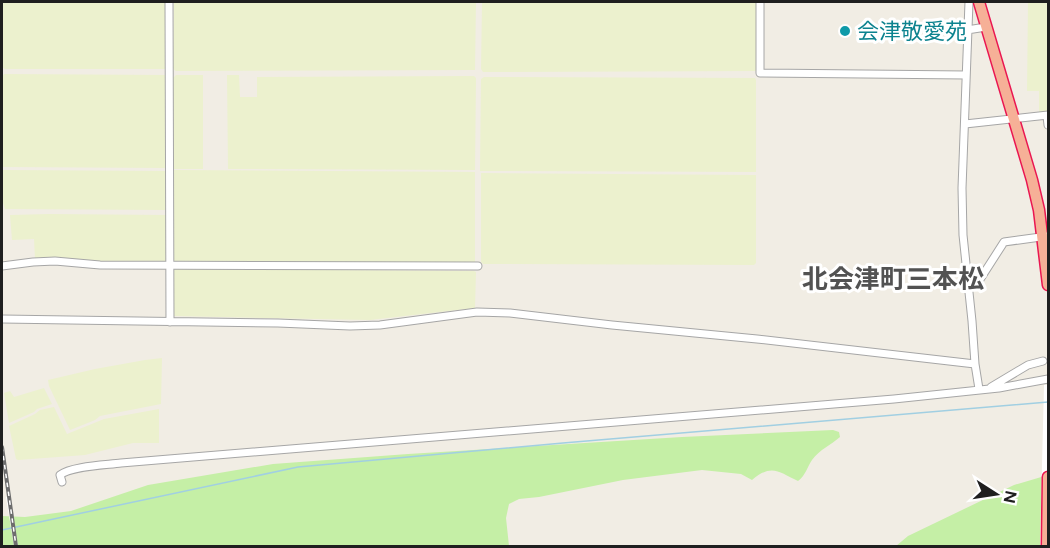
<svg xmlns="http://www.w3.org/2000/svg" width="1050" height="548" font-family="Figtree,'Noto Sans JP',sans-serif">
	<rect width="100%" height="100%" fill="#f1ede4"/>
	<path fill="#ecf1ce" d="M3,2h164l-1,67h-161l-3,-2z
		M174,2h302l-1,68 -299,1 -3,-2z
		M482,2h274v69l-273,1 -2,-3z
		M1028,2h20v110l-9,1v-22h-12z
		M4,74l162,1 1,93 -164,-1 -1,-90z
		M176,75h27v94h-29l-1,-91z
		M227,75h12l1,22h17v-20l217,-1 2,2 -1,92 -247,-1z
		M484,77l271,1 1,2v92l-276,-1 1,-92z
		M3,170l164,1v39l-162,-1 -2,-6z
		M173,170l302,2v91l-301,-1z
		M481,173l275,2v88l-2,2 -271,-1 -2,-2z
		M49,214l118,1 -1,48 -131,-4 -1,-20 -22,1 -2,-25z
		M175,269l299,2 2,1 -1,36 -105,12 -196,-4v-46z
		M162,358l-1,46 -61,12 -5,4 -25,10 -21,-44 -1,-6 47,-11 50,-9z
		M44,388l8,16 -15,5 -3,3 -25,11 -5,-30 6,-2 4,6z
		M54,407l13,27 37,-15 55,-10v34h-26l-48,12 -67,5 -2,-1 -7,-33 26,-12 5,-4z"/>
	<path fill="#c5efa6" d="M833,430l6,2 1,5c-9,8 -20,12 -28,23 -5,7 -6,15 -14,21 -19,-9 -26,-18 -46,-1l-11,-6 -39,-4 -79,10 -84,17 -20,2 -10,5 -3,14 3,28h-507v-30l23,1 46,-6 77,-26 125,-21 135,-10 274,-17z
		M1048,475v71h-152l12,-10 106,-51z"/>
	<path fill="#fff" d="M1044,385h4v161h-8z
		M10,496l8,50h-4l-8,-49z"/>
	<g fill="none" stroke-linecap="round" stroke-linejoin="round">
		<path stroke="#a1cfe2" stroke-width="1.5" d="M2,530l296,-63 265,-24 485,-41"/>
		<defs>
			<path id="minor" d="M169,2l1,320
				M760,2v71l206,2
				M967,30l19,-3
				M1047,116l1,9
				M965,124l83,-9
				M2,266l31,-4 22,-1 45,4 378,1
				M968,288l9,-4 27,-42 44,-6
				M2,319l276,4 72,3 30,-1 97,-13 33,1 102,12 145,14 218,25 -3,-43 -9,-86 -1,-47 7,-186
				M975,364l4,25
				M991,387l37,-22 15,-4
				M62,482l-2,-7c11,-9 46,-10 61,-12l773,-64 105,-11 49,-9"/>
			<path id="trunk" d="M979,2l53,178 7,30 9,75
				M1047,546l1,-69"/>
		</defs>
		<use href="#minor" stroke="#a6a6a6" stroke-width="9"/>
		<use href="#trunk" stroke="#ea1651" stroke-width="13"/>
		<use href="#minor" stroke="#fff" stroke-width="7"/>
		<use href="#trunk" stroke="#f6b097" stroke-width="10"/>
		<defs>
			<path id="rail" d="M2,447l14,99"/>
		</defs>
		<use href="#rail" stroke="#6d6d6d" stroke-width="4"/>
		<use href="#rail" stroke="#fff" stroke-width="1.5" stroke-dasharray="4.5" stroke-linecap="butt"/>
	</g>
	<circle fill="#0f9aa8" stroke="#fff" stroke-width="2" cx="845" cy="31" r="6"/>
	<g text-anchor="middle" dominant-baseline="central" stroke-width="6" stroke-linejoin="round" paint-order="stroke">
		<g font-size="22" fill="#0d838f" stroke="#fff" text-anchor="start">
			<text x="857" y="31">会津敬愛苑</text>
		</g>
		<g font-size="26" font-weight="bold" fill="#525252" stroke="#fff">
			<text x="893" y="279">北会津町三本松</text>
		</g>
	</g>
	<rect width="1050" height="548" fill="none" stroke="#1f1f1f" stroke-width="6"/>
	<g transform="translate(996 494) rotate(102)" stroke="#ffffff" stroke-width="4.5" paint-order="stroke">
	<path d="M0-4.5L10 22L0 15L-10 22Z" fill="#1f1f1f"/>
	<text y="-9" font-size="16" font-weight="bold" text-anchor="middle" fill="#1f1f1f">N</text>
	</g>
</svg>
